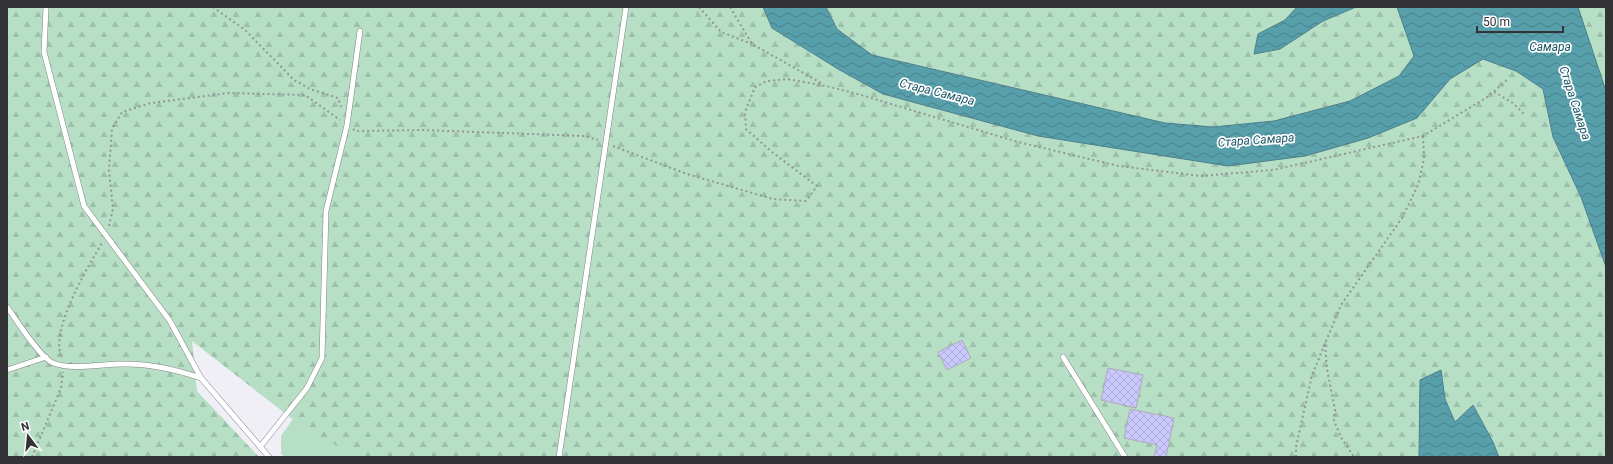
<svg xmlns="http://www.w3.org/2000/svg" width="1613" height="464" font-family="Roboto,sans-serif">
	<defs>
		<pattern id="forest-firs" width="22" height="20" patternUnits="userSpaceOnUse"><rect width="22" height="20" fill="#b6dfc6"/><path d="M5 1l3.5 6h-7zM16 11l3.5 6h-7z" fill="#9dc0ab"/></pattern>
		<pattern id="water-waves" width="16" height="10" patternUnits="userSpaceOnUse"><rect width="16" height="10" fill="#579fab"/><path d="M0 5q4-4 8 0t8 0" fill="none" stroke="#49828c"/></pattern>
		<pattern id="building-cross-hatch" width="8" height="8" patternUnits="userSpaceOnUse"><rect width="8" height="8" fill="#cac8fd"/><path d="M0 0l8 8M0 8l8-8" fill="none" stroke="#aeacd9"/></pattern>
	</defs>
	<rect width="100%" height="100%" fill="#f0eff6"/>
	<path fill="#b6dfc6" d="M293,419l70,38h-78l-4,-3v-18z"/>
	<path fill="url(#forest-firs)" d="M7,7h756l9,21 66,41 45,25 155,42 81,12 298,-30 33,-39 33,-20 33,12 27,18 10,48 28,60 25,70v190h-107l-6,-15 -20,-37 -18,17 -10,-23 -4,-29 -21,50 -1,37h-1057l-49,-22 -121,-94 5,50 62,66h-252z
		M826,7h471l-12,13 -27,14 22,15 43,-28 33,-14h41l17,49 -15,20 -49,25 -76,20 -61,6 -48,-4 -293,-68 -35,-26z
		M1578,7h28v84z"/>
	<path fill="url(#water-waves)" stroke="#4c7f88" d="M763,7h63l11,22 35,26 293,68 48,4 61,-6 76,-20 49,-25 15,-20 -17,-49h181l28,84v176l-25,-70 -28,-60 -10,-48 -27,-18 -33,-12 -33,20 -33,39 -49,20 -63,18 -77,10 -190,-30 -155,-42 -45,-25 -66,-41z
		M1297,7h59l-33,14 -43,28 -26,5 4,-20 27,-14z
		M1441,370l4,29 10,23 18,-17 20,37 6,15h-80l1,-77z"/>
	<path fill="url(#building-cross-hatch)" stroke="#adadb4" d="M962,340l9,18 -24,12 -9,-18z
		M1108,368l35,7 -7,33 -35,-8z
		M1130,409l44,9 -8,39h-12l3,-12 -33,-7z"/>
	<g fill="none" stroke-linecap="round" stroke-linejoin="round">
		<defs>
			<path id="service" d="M46,7l-2,45 40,154 86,115 31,57 68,79
				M7,307c9,12 33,51 46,56 22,8 50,0 73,1 26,0 51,6 75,14
				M1063,357l62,100
				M7,370l39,-13
				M260,447l47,-59 15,-30 4,-147 21,-86 13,-94
				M559,457l67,-450"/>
		</defs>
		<use href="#service" stroke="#84848a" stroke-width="6"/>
		<path stroke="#949499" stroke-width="2" stroke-dasharray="2 3" stroke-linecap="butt" d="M213,7l32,23 49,50 16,9 28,9 3,9
			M699,7l22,25 31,12
			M730,7l22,37 71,40
			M1494,92l19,11 12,12
			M353,129l2,2 68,-1 161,6 14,4
			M613,146l74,28 86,25 33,2 11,-15 -45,-34 -26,-23 -1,-17 10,-25 12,-6 20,-2 39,7 35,9 157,47 101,24 82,10 72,-6 150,-34 66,-40 20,-18
			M109,226l4,-17 -4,-39 3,-41 10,-17 29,-9 78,-10 76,2 35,25
			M1325,345l2,24 8,41 -1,11 8,18 12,18
			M61,356c-10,-28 26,-88 41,-113
			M32,457l29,-69 2,-16
			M1296,457v-10l16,-72 29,-70 61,-87 16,-33 6,-26 -1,-23"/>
		<use href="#service" stroke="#fff" stroke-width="5"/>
	</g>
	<g text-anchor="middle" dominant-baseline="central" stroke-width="3.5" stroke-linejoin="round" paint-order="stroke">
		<g font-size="12" font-style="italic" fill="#1b5862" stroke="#fdfdff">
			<text x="1550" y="47">Самара</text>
			<text transform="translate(937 92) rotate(14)">Стара Самара</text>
			<text transform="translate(1575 103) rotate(72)">Стара Самара</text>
			<text transform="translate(1256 140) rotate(-4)">Стара Самара</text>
		</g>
	</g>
	<rect width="1613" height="464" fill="none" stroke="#333336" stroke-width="16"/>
	<g transform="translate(28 436) rotate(344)" stroke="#fdfdff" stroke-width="3" paint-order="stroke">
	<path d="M0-3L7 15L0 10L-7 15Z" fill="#333336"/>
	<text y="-6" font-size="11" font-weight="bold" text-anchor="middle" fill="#333336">N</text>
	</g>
	<path d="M1477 26v6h86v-6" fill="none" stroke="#333336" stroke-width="2"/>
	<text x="1483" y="26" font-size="12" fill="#333336" stroke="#fdfdff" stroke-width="3" paint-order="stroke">50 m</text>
</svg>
